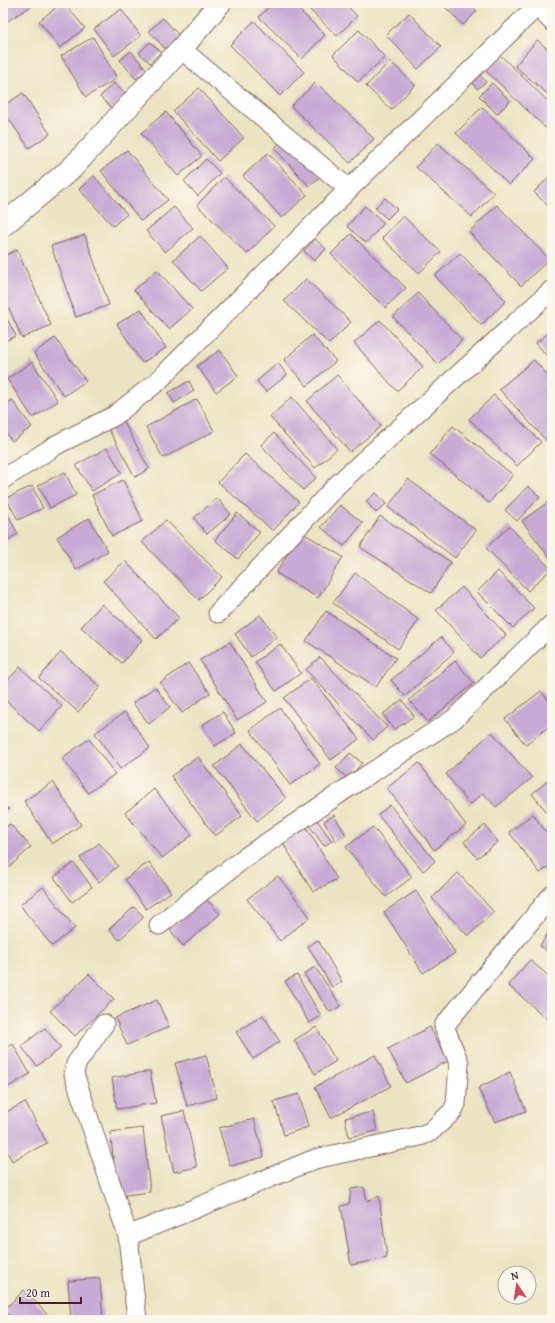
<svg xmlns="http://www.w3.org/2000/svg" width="555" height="1323" font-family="'Gentium Book Plus',serif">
	<rect width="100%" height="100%" fill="#fbf7ec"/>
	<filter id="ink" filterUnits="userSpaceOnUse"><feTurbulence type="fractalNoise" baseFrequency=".025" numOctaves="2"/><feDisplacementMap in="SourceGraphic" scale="8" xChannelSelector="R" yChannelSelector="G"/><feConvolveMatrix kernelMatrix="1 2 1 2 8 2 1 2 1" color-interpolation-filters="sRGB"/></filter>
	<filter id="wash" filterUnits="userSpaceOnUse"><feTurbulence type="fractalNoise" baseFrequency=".012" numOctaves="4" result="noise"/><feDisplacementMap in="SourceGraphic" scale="16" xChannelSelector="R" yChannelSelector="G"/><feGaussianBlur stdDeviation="0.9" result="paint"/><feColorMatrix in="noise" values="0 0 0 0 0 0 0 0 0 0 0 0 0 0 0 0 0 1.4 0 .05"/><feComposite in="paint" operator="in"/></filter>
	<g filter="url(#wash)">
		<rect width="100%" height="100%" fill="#ebe4c3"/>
		<g id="blocks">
			<path fill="#c8aad5" d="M3,3h33l-33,21z
				M62,3h2l21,25 -25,20 -21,-27z
				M273,3h19l33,32 -23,24 -43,-42z
				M317,3h27l13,13 -20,20 -27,-26z
				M441,3h27l9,8 -14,14z
				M121,9l20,27 -27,20 -20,-27z
				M409,13l32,34 -23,22 -32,-34z
				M163,18l20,22 -15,12 -19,-21z
				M254,21l50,51 -24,24 -50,-51z
				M359,30l26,27 -27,25 -25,-27z
				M93,37l24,41 -31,19 -25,-41z
				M537,40l15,13v45l-37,-32z
				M150,42l11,10 -11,11 -11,-10z
				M131,51l16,19 -11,9 -16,-19z
				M499,54l53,51v29l-68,-65z
				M390,61l25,24 -24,25 -25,-24z
				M479,74l7,8 -9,7 -7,-9z
				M316,82l58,57 -24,24 -59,-57z
				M113,83l13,11 -13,15 -13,-12z
				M492,83l18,18 -13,13 -18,-18z
				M199,88l45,50 -26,23 -45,-50z
				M23,93l27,41 -21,14 -26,-37v-5z
				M482,107l53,52 -26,26 -53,-52z
				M166,112l36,44 -24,20 -37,-43z
				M286,138l35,38 -12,10 -35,-38z
				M438,143l56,50 -22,24 -56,-50z
				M127,150l41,50 -27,21 -40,-50z
				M268,153l39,42 -25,23 -39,-42z
				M206,159l14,14 -22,23 -14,-15z
				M552,174v36l-18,-18z
				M94,176l33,38 -14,12 -34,-37z
				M224,177l50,49 -27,28 -50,-49z
				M385,198l12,11 -10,10 -12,-11z
				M497,205l52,54 -28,27 -52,-54z
				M365,206l19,17 -18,20 -19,-17z
				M174,207l19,21 -28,24 -19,-21z
				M403,216l38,36 -22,21 -37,-35z
				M351,234l55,54 -21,20 -54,-54z
				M85,235l24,70 -33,12 -25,-71z
				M200,236l28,32 -27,23 -28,-31z
				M315,239l11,10 -12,12 -10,-10z
				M17,250l34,75 -29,13 -19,-43v-39z
				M460,253l46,48 -25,24 -46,-49z
				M157,270l35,39 -23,20 -35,-39z
				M306,279l45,43 -22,22 -45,-43z
				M418,293l44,47 -24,24 -45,-47z
				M141,309l25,39 -24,15 -25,-39z
				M3,311l13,25 -13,6z
				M380,320l43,47 -26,24 -43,-48z
				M552,330v32l-16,-19z
				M312,335l24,26 -29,25 -23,-26z
				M55,338l31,43 -22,15 -30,-43z
				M220,350l18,26 -22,16 -19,-26z
				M534,360l18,20v67l-53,-58z
				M32,362l26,39 -25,17 -26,-39z
				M278,363l9,12 -21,17 -9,-11z
				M337,375l44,51 -31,26 -43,-51z
				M189,381l5,10 -20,12 -6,-10z
				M494,395l47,47 -24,24 -48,-47z
				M292,397l45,52 -22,19 -45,-51z
				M197,399l17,32 -51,27 -17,-31z
				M12,400l20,27 -20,14 -9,-12v-22z
				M123,420l26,49 -14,8 -27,-49z
				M453,426l60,49 -24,28 -59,-49z
				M274,433l42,45 -13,12 -42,-45z
				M107,448l15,25 -30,18 -16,-26z
				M245,454l54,48 -26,29 -55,-49z
				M65,472l11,23 -26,13 -12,-23z
				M408,479l68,51 -21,28 -67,-51z
				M123,480l20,41 -31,15 -20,-41z
				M32,486l11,22 -25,12 -12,-22z
				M528,486l12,11 -23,24 -12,-11z
				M376,493l10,11 -10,9 -10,-12z
				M217,498l14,16 -24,20 -13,-16z
				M552,499v62l-30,-40z
				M340,505l23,18 -19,23 -23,-19z
				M3,506l15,28 -15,8z
				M237,513l23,19 -22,27 -23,-19z
				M380,516l71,46 -20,31 -71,-46z
				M89,518l19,33 -32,19 -19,-33z
				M166,520l56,57 -23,23 -57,-58z
				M509,526l42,43 -23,22 -42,-43z
				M301,532l42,25 -25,41 -42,-25z
				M125,561l54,57 -23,21 -53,-58z
				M498,571l36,37 -21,20 -36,-36z
				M355,573l64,47 -21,29 -65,-46z
				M462,587l44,48 -26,23 -44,-48z
				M102,604l40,36 -20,23 -41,-36z
				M326,611l70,47 -20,29 -70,-46z
				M260,615l17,22 -26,20 -16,-23z
				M441,637l13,15 -49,44 -14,-16z
				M230,642l37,60 -30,18 -37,-60z
				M280,644l21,29 -25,18 -21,-29z
				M61,652l39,35 -22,25 -39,-34z
				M320,657l67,70 -14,13 -67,-70z
				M455,661l19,22 -46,39 -19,-22z
				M188,663l22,30 -28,20 -22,-30z
				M20,667l42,39 -23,25 -36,-33v-13z
				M311,678l48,61 -28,21 -47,-62z
				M155,687l15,20 -21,17 -16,-21z
				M541,691l11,14v19l-26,21 -21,-26z
				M402,700l12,16 -20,14 -11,-16z
				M280,708l40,56 -30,21 -40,-55z
				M125,712l25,36 -30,21 -25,-36z
				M223,712l13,21 -21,13 -13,-21z
				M492,732l40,46 -36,29 -13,-14 -13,12 -24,-31z
				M89,739l26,35 -27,19 -26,-35z
				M242,744l44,54 -29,23 -43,-55z
				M350,753l12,10 -14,16 -12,-11z
				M198,757l44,59 -27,20 -44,-60z
				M419,763l47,62 -32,25 -47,-62z
				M552,777v41l-20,-24z
				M53,782l28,43 -29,19 -28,-43z
				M154,789l38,46 -30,23 -37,-45z
				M3,805l6,4 -6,7z
				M390,805l45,56 -12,10 -45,-56z
				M533,814l19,26v24l-12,9 -31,-41z
				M334,815l12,20 -10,6 -12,-19z
				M317,820l15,21 -8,5 -15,-21z
				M10,824l21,23 -28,26v-43z
				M485,825l13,17 -21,16 -13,-16z
				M373,827l39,50 -26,20 -40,-50z
				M307,828l30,51 -24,13 -30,-49z
				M99,843l19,23 -19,16 -19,-24z
				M149,862l22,30 -25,17 -21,-30z
				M74,863l18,24 -20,15 -18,-25z
				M458,873l36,39 -26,24 -36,-38z
				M278,876l32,41 -30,24 -33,-42z
				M43,887l32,41 -23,18 -32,-41z
				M416,891l39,62 -32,20 -39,-61z
				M205,898l15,16 -37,32 -14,-17z
				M134,907l10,10 -25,23 -10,-11z
				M552,926v28l-12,-8z
				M318,940l24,42 -10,5 -24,-41z
				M530,960l22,19v44l-44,-38z
				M315,967l26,39 -11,6 -26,-38z
				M89,974l25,25 -39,37 -25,-25z
				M297,975l24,41 -12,7 -24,-42z
				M157,1000l12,27 -42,18 -12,-27z
				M263,1015l17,27 -27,17 -17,-27z
				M316,1027l20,34 -21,13 -21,-34z
				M430,1027l18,34 -42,22 -18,-34z
				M45,1028l16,20 -24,18 -16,-20z
				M13,1044l17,30 -27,16v-40z
				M206,1055l11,43 -30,8 -12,-43z
				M375,1055l16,31 -60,32 -16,-31z
				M150,1071l6,32 -39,6 -5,-31z
				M510,1072l16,39 -31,11 -17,-34z
				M299,1094l9,33 -24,8 -10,-34z
				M25,1102l22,41 -35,18 -9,-17v-30z
				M184,1111l13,56 -23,5 -13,-56z
				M373,1112l4,19 -28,6 -4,-19z
				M254,1119l10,38 -34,9 -11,-38z
				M143,1128l7,64 -32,4 -8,-64z
				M364,1187l3,14 12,-5 8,62 -36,7 -10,-59 8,-2 2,-15z
				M100,1278l3,42h-32l-3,-39z
				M24,1290l29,30h-39l-10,-10z"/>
		</g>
	</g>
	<g filter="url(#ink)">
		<use href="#blocks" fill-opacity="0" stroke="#826460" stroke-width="1"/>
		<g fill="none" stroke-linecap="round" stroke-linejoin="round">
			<defs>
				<path id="street" d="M181,49l168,140 188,-183 15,15
					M3,479l55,-35 56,-28 43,-34 192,-193
					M218,613l120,-129 214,-194
					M159,925l84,-66 100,-68 111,-72 98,-95
					M104,1024l-28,40 -2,10 54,162 9,84
					M128,1236l187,-77 105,-23 10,-4 22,-20 4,-8 3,-41 -15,-37 108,-131"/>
				<path id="secondary" d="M3,225l69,-57 109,-119 39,-46"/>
			</defs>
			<use href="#street" stroke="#826460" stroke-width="21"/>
			<use href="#secondary" stroke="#826460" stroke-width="24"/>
			<use href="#street" stroke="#fff" stroke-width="19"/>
			<use href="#secondary" stroke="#fff" stroke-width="22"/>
		</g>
	</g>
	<rect width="555" height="1323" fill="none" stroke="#fbf7ec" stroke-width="16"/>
	<g transform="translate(517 1285) rotate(347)"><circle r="19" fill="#fbf7ec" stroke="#b4a19f"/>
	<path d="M0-3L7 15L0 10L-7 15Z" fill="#d1495b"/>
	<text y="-6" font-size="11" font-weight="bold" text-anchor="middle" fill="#4a1f2b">N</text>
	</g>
	<path d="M20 1297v6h61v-6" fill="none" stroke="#4a1f2b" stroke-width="2"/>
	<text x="26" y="1297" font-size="12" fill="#4a1f2b" stroke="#fbf7ec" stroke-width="3" paint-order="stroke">20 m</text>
</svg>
